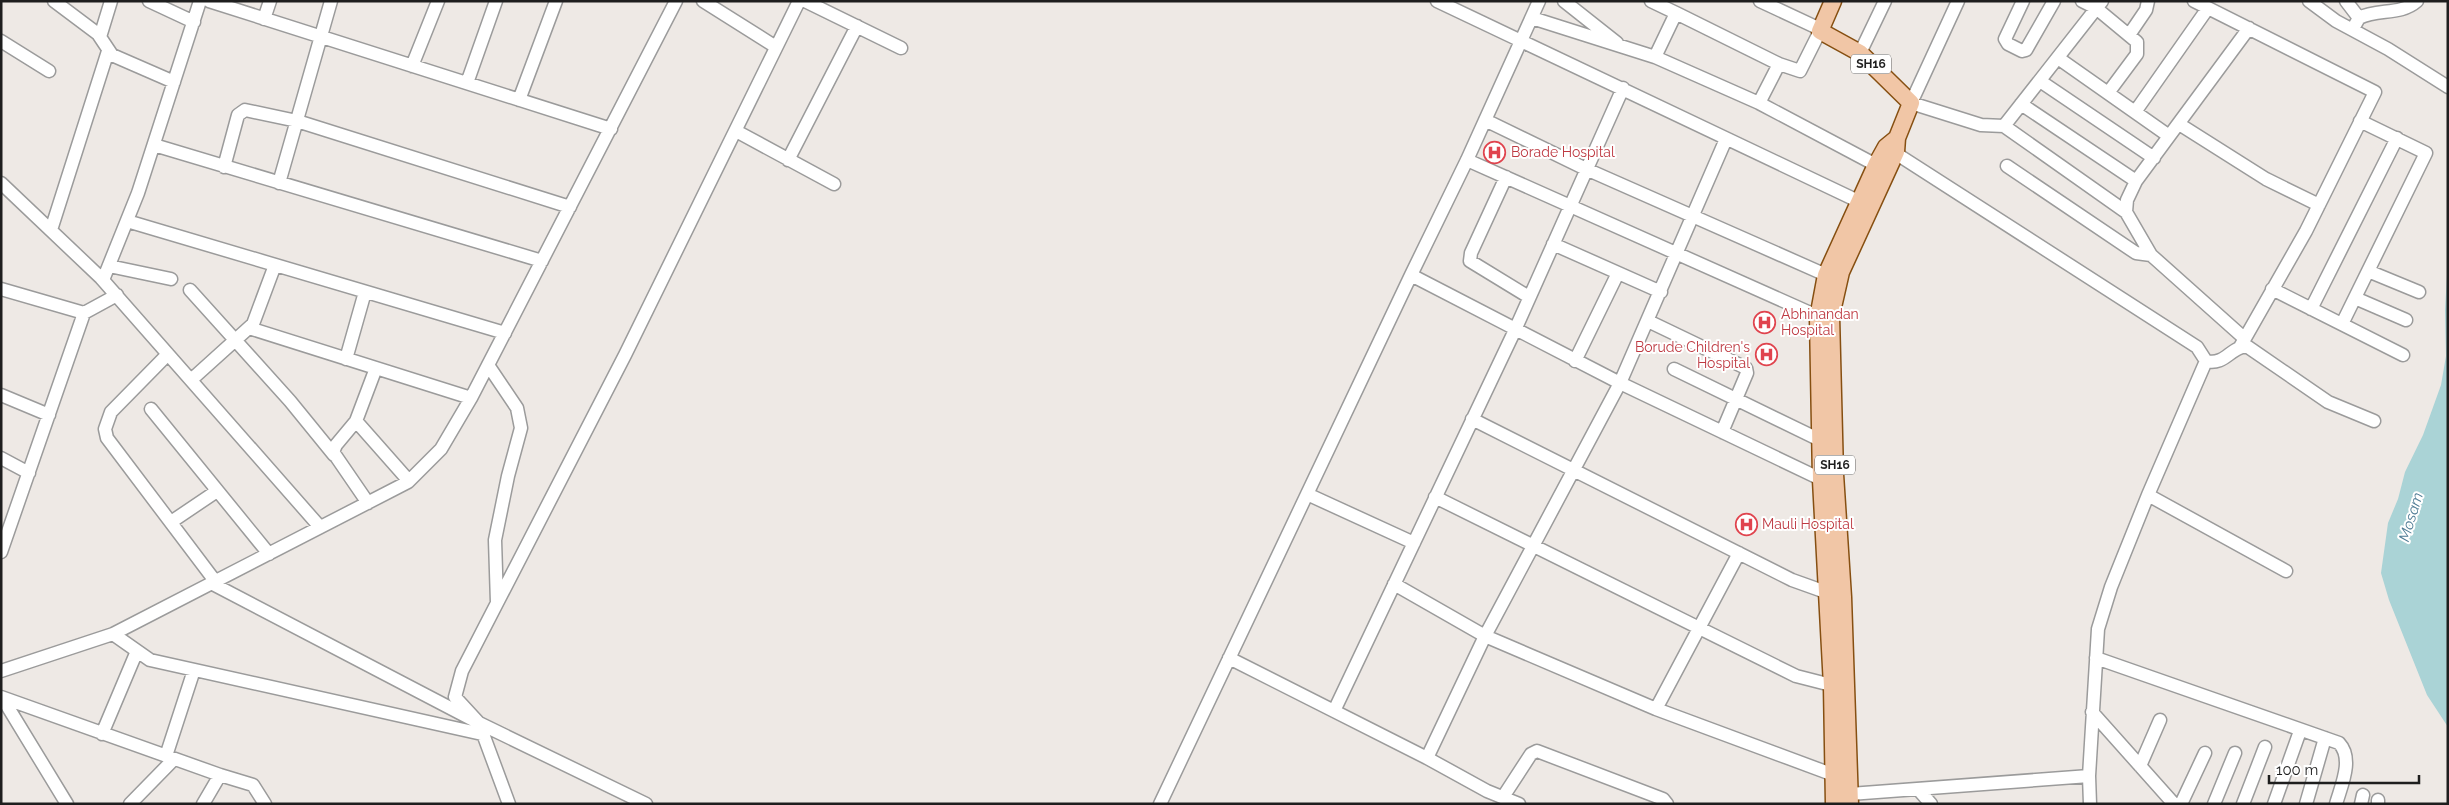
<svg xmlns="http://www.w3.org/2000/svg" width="2449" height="805" font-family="Raleway,sans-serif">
	<rect width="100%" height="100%" fill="#eee9e5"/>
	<path fill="#aad3d6" d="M2448,258v469l-21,-32 -38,-95 -8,-27 7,-50 10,-24 7,-27 18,-37 18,-50 5,-29 -1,-46z"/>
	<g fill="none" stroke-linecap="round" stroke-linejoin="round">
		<defs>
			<path id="minor" d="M54,1l44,33 14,21 62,27
				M149,1l45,21
				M209,1l402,128
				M703,1l73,46
				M805,1l96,47
				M1437,1l421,200
				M1564,1l53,42
				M1651,1l25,12
				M1760,1l60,28
				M1958,1l-47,102 70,22 23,1 122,86
				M2023,1l-18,38 3,5 14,7 4,-1 28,-49
				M2082,1l14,7 41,34v12l-29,39
				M2194,1l181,91 -69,139 -66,116
				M2309,1l27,20 52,28 60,38
				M2346,1l13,17 -4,7
				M1532,18l123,39 104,46 117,62
				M2359,18c19,-10 41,-2 58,-17
				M264,19l6,-18
				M2129,35l17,-25 2,-9
				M100,37l11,-36
				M1,41l48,30
				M1860,53l25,-52
				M1655,57l21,-44 103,51
				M2058,58l111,78
				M412,66l26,-65
				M2040,81l114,77
				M467,83l29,-82
				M519,100l37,-99
				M1759,103l20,-39 21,7 20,-40
				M2021,104l115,77
				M2135,112l73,-104
				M1485,120l101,49 240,106
				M2179,124l87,55 53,26
				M2004,126l98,-125
				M736,131l98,53
				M154,145l388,116
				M1889,149l308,198 9,14 -58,134 -37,92 -13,42 -9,147 1,28
				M788,160l69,-134
				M1467,160l359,160
				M2007,166l123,83 6,4 15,2
				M224,167l14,-52 7,-5 52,11 273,86
				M1506,177l-35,76 -1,8 59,36
				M1,183l100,95 219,249
				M279,183l52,-182
				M127,221l378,112
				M51,230l57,-179
				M1553,244l108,48
				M109,266l62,13
				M2368,271l51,21
				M1411,275l209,108 207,99
				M103,280l35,-87 62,-192
				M1,289l83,24
				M2272,289l131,66
				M190,290l100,111 44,54
				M2355,298l51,22
				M2311,309l86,-171
				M1648,321l98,47 1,5 -25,59
				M2342,324l84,-171 -66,-32
				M249,328l222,70
				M2244,338l-93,-83 -25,-43 1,-12 9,-19 113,-153
				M168,354l-57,58 -6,17 2,9 108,143
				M346,359l19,-67
				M1575,361l43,-88
				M2206,361c20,5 25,-16 42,-14l80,55 46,19
				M488,365l29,43 4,20 -13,48 -13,64 2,63
				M1674,369l146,71
				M191,380l62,-56 22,-59
				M1,395l48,20
				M151,409l118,145
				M1472,419l320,161 42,15
				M356,421l53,60
				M1,458l28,15
				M1307,494l107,49
				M2148,495l138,76
				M1435,497l361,179 43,11
				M368,503l-35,-51 3,-7 20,-24 20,-53
				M171,522l46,-31
				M1,552l83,-239 33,-18
				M211,583l268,140 167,81
				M1394,584l91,52 171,73 178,66
				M113,634l37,26 332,74
				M1229,658l198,100 58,-122 135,-253 106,-244
				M2096,658l243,85c15,16 2,43 -3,61
				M1,671l112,-37 295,-152 33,-33 30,-51 205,-397
				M1,697l219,78 -17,29
				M3,699l64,105
				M1656,709l83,-156
				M1334,711l181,-381 108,-242
				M2092,712l82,92
				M102,734l35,-83
				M166,756l28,-86
				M1427,758l60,33 32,13
				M2140,766l20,-46
				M220,775l33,10 12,19
				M1918,789l13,15
				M1850,794l239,-18
				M1503,797l28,-43 6,-3 126,48 4,5
				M130,804l44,-45
				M509,804l-30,-81 -24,-26 7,-26 163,-316 174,-354
				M1160,804l251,-529 56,-115 72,-159
				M2181,804l24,-51
				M2214,804l21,-51
				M2243,804l22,-57
				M2274,804l26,-73
				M2306,804l19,-66
				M2361,804l2,-9
				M2378,804v-4"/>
			<path id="major" d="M1833,1l-13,30 40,22 51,50 -14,35 -1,14 -55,120 -10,44 4,158 8,123 7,207
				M1834,804l-2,-118 -11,-206 -3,-162 8,-43 50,-110 10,-18 11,-9"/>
		</defs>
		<use href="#minor" stroke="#9b9b9b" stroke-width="15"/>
		<use href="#major" stroke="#864f11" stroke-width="19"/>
		<use href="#minor" stroke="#fff" stroke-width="12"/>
		<use href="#major" stroke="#f1c6a6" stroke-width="16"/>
	</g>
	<defs>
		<symbol id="hospital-ring" viewBox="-11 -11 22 22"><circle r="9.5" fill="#fff" stroke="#e0444e" stroke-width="1.5"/><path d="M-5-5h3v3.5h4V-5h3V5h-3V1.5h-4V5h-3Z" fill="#e0444e"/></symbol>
	</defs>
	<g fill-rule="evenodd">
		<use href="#hospital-ring" x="1482" y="140" width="25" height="25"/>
		<use href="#hospital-ring" x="1752" y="310" width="25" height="25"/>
		<use href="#hospital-ring" x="1754" y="342" width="25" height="25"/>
		<use href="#hospital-ring" x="1734" y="512" width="25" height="25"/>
	</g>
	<g text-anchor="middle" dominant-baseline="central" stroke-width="4" stroke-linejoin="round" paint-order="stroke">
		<g fill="#fff" stroke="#626262" stroke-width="1">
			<rect x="1851" y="54.5" width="40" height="19" rx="4"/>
			<rect x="1815" y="455.5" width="40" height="19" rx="4"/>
		</g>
		<g font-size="12" font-weight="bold" fill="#1e1e1e">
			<text x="1871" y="64">SH16</text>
			<text x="1835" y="465">SH16</text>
		</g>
		<g font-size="14" fill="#be3a42" stroke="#fff" text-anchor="start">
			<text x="1511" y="152">Borade Hospital</text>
			<text x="1781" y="314">Abhinandan<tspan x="1781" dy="16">Hospital</tspan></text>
			<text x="1750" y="347" text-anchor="end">Borude Children's<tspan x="1750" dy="16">Hospital</tspan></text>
			<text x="1762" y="524">Mauli Hospital</text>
		</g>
		<g font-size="15" font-style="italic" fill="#4e7b94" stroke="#fff">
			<text transform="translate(2411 517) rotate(-73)">Mosam</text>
		</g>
	</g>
	<rect width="2449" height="805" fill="none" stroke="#1e1e1e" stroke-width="5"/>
	<path d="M2269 775v8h150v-8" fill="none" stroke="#1e1e1e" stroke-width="2.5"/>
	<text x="2276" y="775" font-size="15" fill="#1e1e1e" stroke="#ffffff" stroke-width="4" paint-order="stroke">100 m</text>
</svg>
